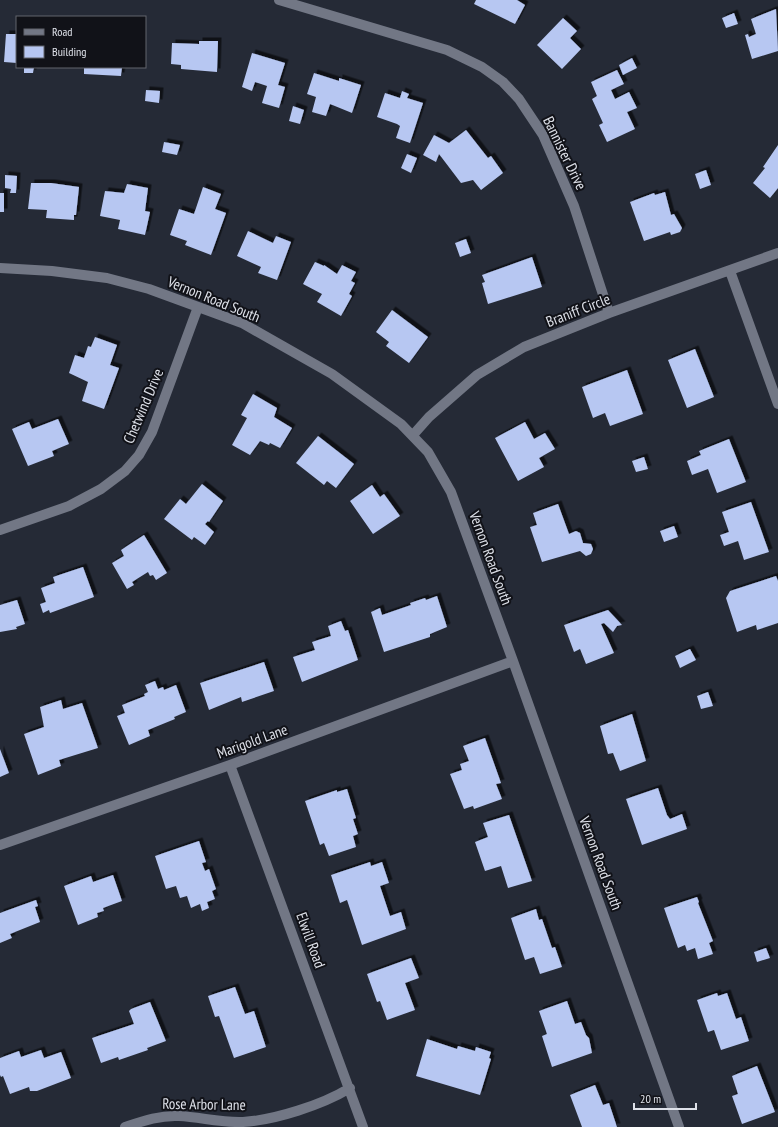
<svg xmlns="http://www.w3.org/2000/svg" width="778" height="1127" font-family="'PT Sans Narrow',sans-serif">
	<defs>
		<filter id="shadow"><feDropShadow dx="3.5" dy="-3.5" stdDeviation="0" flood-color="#0009"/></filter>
	</defs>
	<rect width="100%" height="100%" fill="#252a36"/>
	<path fill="#b7c7f2" filter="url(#shadow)" d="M476,0h41l8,5 -10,19 -41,-20z
		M776,9l2,42 -26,8 -7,-24 3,-1 1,3 7,-3 -5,-15z
		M734,13l4,11 -12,4 -4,-10z
		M563,18l14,13 -7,7 11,11 -19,20 -25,-24z
		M6,34h11v29l-13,-1z
		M199,41h19l-1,31 -36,-3v-4l-10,-1 1,-21 27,1z
		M252,53l33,10 -7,22 7,2 -6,21 -17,-5 5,-17 -12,-4 -3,9 -10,-4z
		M632,58l5,10 -14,7 -4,-10z
		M24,67h10l-1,6h-9z
		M84,67h38l-1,9 -37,-2z
		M617,70l7,14 -13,6 4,9 14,-7 8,16 -10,4 8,17 -28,13 -8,-17 4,-2 -11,-24 5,-3 -6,-14z
		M314,73l25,8v-3l22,7 -9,28 -22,-9 -4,12 -14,-4 4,-15 -9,-3z
		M146,90l14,1 -1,12 -14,-2z
		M402,91l7,3 -2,4 16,5 -13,40 -14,-5 4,-12 -3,-2 -20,-7 8,-24 15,5z
		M293,106l11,4 -4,14 -11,-3z
		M466,130l22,28 3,-2 12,17 -22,17 -8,-10 -12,3 -22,-29 -3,8 -13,-7 11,-20 15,8z
		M164,142l16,3 -3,10 -15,-3z
		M778,145v43l-8,10 -17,-15 12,-15 -2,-1z
		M407,154l10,4 -6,15 -10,-5z
		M706,170l5,15 -11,4 -5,-15z
		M5,175l12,1 -1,17h-6l1,-4 -6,-1z
		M31,183h20l28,4 -3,28h-2v5l-28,-2 1,-8 -19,-1z
		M127,184l21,4 -3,23 5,1 -5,23 -27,-6 2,-9 -20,-4 5,-25 19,2z
		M203,187l18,7 -6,15 11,4 -15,42 -26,-10 2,-4 -17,-6 9,-26 15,5z
		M665,192l6,23 3,-1 8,14 -2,4 -9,3 -1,-3 -26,9 -14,-39 24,-9 1,2z
		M0,193h4v19h-4z
		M248,231l25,12 3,-7 15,6 -14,38 -19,-7 3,-6 -24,-11z
		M466,239l5,14 -11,4 -5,-14z
		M532,257l10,30 -54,17 -6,-21 3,-1 -3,-7z
		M315,262l9,4v-1l13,9 5,-9 14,7 -5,9 4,2 -6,11 3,2 -11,20 -24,-14 5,-8 -19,-10z
		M392,310l36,27 -19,26 -23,-17 3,-4 -13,-10z
		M95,337l22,8 -7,20 9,3 -15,41 -22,-8 6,-19 -19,-9 6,-18 9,3 4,-12 3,1z
		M695,349l19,48 -27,11 -19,-48z
		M627,370l16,44 -33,12 -5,-13 -12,5 -11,-31z
		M253,394l24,14 -3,9 18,11 -12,20 -10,-5 -1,2 -9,-4 -10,14 -18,-10 15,-27 -6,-3z
		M58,419l11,25 -17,7 2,5 -26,10 -16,-37 17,-7 3,7z
		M525,422l9,17 11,-6 10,16 -16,9 5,9 -26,14 -23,-43z
		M318,436l36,28 -18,24 -9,-7 -3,4 -28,-22z
		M729,439l17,43 -29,11 -9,-24 -16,6 -5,-14 14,-6 -2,-4z
		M644,457l4,12 -12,3 -4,-11z
		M202,484l21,17 -14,21 -1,-1 -3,3 9,8 -9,13 -11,-8 -2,3 -28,-21 16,-20 6,5z
		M372,485l8,12 4,-3 16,22 -27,18 -23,-33z
		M751,502l18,50 -25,8 -6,-19 -14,5 -4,-11 9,-3 -7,-20z
		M558,504l11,30 7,-3 4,2 3,10 8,1 2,5 -2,5 -5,2 -6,-5 -38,11 -12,-35 7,-2 -4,-12z
		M674,526l4,11 -14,5 -4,-11z
		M144,535l23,38 -11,7 -3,-5 -3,1 -2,-4 -16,10 2,3 -7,4 -15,-26 12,-7 -3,-6z
		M83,567l11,30 -44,16 -1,-3 -6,3 -3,-9 6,-2 -5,-14 14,-5 -2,-6z
		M776,576l2,5v42l-21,7 -1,-5 -19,7 -11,-34 4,-7z
		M437,596l10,31 -17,7v3l-46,15 -13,-40 9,-4 2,7 29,-10 -1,-2 15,-5 1,2z
		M17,600l8,24 -9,3 1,2 -17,3v-27z
		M608,610l14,15 -5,1 -4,6 -9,-9 -3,1 13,29 -28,11 -6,-15 -6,3 -10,-27z
		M341,621l4,10 3,-1 10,30 -56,22 -9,-25 22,-7 -3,-8 19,-6 -3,-10z
		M690,649l6,11 -16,8 -5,-12z
		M264,662l10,29 -32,11 -1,-5 -32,13 -9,-27z
		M155,681l3,8 5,-2 1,3 12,-5 10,27 -12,5 1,2 -27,11 2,6 -21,9 -12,-29 8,-3 -3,-8 23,-9 -1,-2 4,-2 -3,-7z
		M708,692l5,14 -12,3 -4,-13z
		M61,700l2,9 19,-6 16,45 -39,12 2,6 -23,9 -14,-41 20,-7 -4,-20z
		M632,714l14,47 -26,10 -7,-18 -5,1 -8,-28z
		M485,738l16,45 -5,1 6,15 -28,10 -1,-3 -9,3 -14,-35 12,-4 -2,-6 9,-3 -6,-15z
		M0,749l9,24 -9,4z
		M658,788l9,27 3,4 12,-5 5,15 -45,16 -16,-46z
		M347,789l9,29 -3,1 5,15 -5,2 3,11 -27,9 -5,-13 -4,2 -15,-44 32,-11v2z
		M509,815l23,66 -24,7 -7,-22 -16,5 -10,-29 13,-5 -5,-14z
		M199,841l7,21 -4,1 3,8 4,-2 7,20 -4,2 3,8 -8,3 2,6 -7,3 -2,-7 -9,4 -4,-12 -7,2 -4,-12 -10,3 -11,-33z
		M370,862l1,4 11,-4 7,21 -9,3 10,30 11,-4 5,17 -44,16 -15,-45 -7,3 -9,-28z
		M113,875l9,26 -19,7 1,3 -7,2 1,4 -20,8 -14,-39 27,-10 2,6z
		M697,897l2,5 -1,1 15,38 -4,2 4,11 -15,5 -3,-11 -8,3 -2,-6 -7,3 -14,-40z
		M36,900l2,6 -3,1 5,15 -30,12 2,4 -12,5v-30z
		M536,909l3,11 3,-1 10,29 3,-1 7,20 -22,7 -6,-17 -9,3 -14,-42z
		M766,948l4,10 -13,4 -3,-10z
		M411,958l8,20 -14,5 10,27 -28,10 -7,-19 -3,1 -10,-28z
		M235,987l10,27 9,-3 12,36 -32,11 -15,-42 -4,1 -7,-21z
		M717,993l1,3 9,-3 9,26 5,-2 8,24 -28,9 -7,-20 -6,2 -11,-32z
		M567,1001l8,23 6,-2 5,13 3,3 3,15 -40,14 -10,-31 5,-2 -8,-23z
		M150,1002l16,39 -19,7 1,2 -29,10 -1,-3 -17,6 -9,-25 42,-14 -5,-13 2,-2z
		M427,1039l30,10 1,-3 17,5 1,-4 15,5 -2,6 2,1 -11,36 -64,-19z
		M41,1050l3,8 17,-6 10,26 -34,13h-7l-1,-4 -19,7 -7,-18 -2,1 -1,-2v-17l19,-7 2,6z
		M757,1066l18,46 -33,12 -10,-28 6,-2 -6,-18z
		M595,1085l8,20 6,-2 8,24h-35l-12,-32z"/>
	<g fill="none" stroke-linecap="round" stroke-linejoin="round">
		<path stroke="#727785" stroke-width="10" d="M279,0l168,50 35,17 21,15 16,17 24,36 31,71 35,107
			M0,268l52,3 55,7 42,11 93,34 90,51 69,50 27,28 23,40 62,169 166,466
			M730,271l48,133
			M413,435l16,-18 48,-42 47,-28 85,-34 169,-60
			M0,530l69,-24 32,-17 24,-18 14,-16 13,-23 46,-125
			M230,765l133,362
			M0,845l230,-80 283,-104
			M125,1127c18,-6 35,-12 54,-11 21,1 43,7 64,6 32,-2 79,-17 107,-34"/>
	</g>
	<g text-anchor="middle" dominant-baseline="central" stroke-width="4" stroke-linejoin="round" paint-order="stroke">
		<g font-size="15" fill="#dee1e9" stroke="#111218">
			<text transform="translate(565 153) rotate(64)">Bannister Drive</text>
			<text transform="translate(214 299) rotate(22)">Vernon Road South</text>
			<text transform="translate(578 310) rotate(-21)">Braniff Circle</text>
			<text transform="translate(143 406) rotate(-67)">Chetwind Drive</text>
			<text transform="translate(491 558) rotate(70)">Vernon Road South</text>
			<text transform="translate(252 741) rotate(-20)">Marigold Lane</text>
			<text transform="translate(601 863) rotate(70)">Vernon Road South</text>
			<text transform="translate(311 940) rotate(70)">Elwill Road</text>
			<text transform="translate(204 1104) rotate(1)">Rose Arbor Lane</text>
		</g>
	</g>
	<rect x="16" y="16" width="130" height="52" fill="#111218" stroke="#63656c"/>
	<rect x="24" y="29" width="20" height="6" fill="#727785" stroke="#63656c"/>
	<text x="52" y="36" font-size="12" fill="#dee1e9">Road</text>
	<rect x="24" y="46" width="20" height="12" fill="#b7c7f2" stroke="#63656c"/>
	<text x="52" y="56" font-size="12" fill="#dee1e9">Building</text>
	<path d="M634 1103v6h62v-6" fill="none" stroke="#dee1e9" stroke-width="2"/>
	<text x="640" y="1103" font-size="12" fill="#dee1e9" stroke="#111218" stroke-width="3" paint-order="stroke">20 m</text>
</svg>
